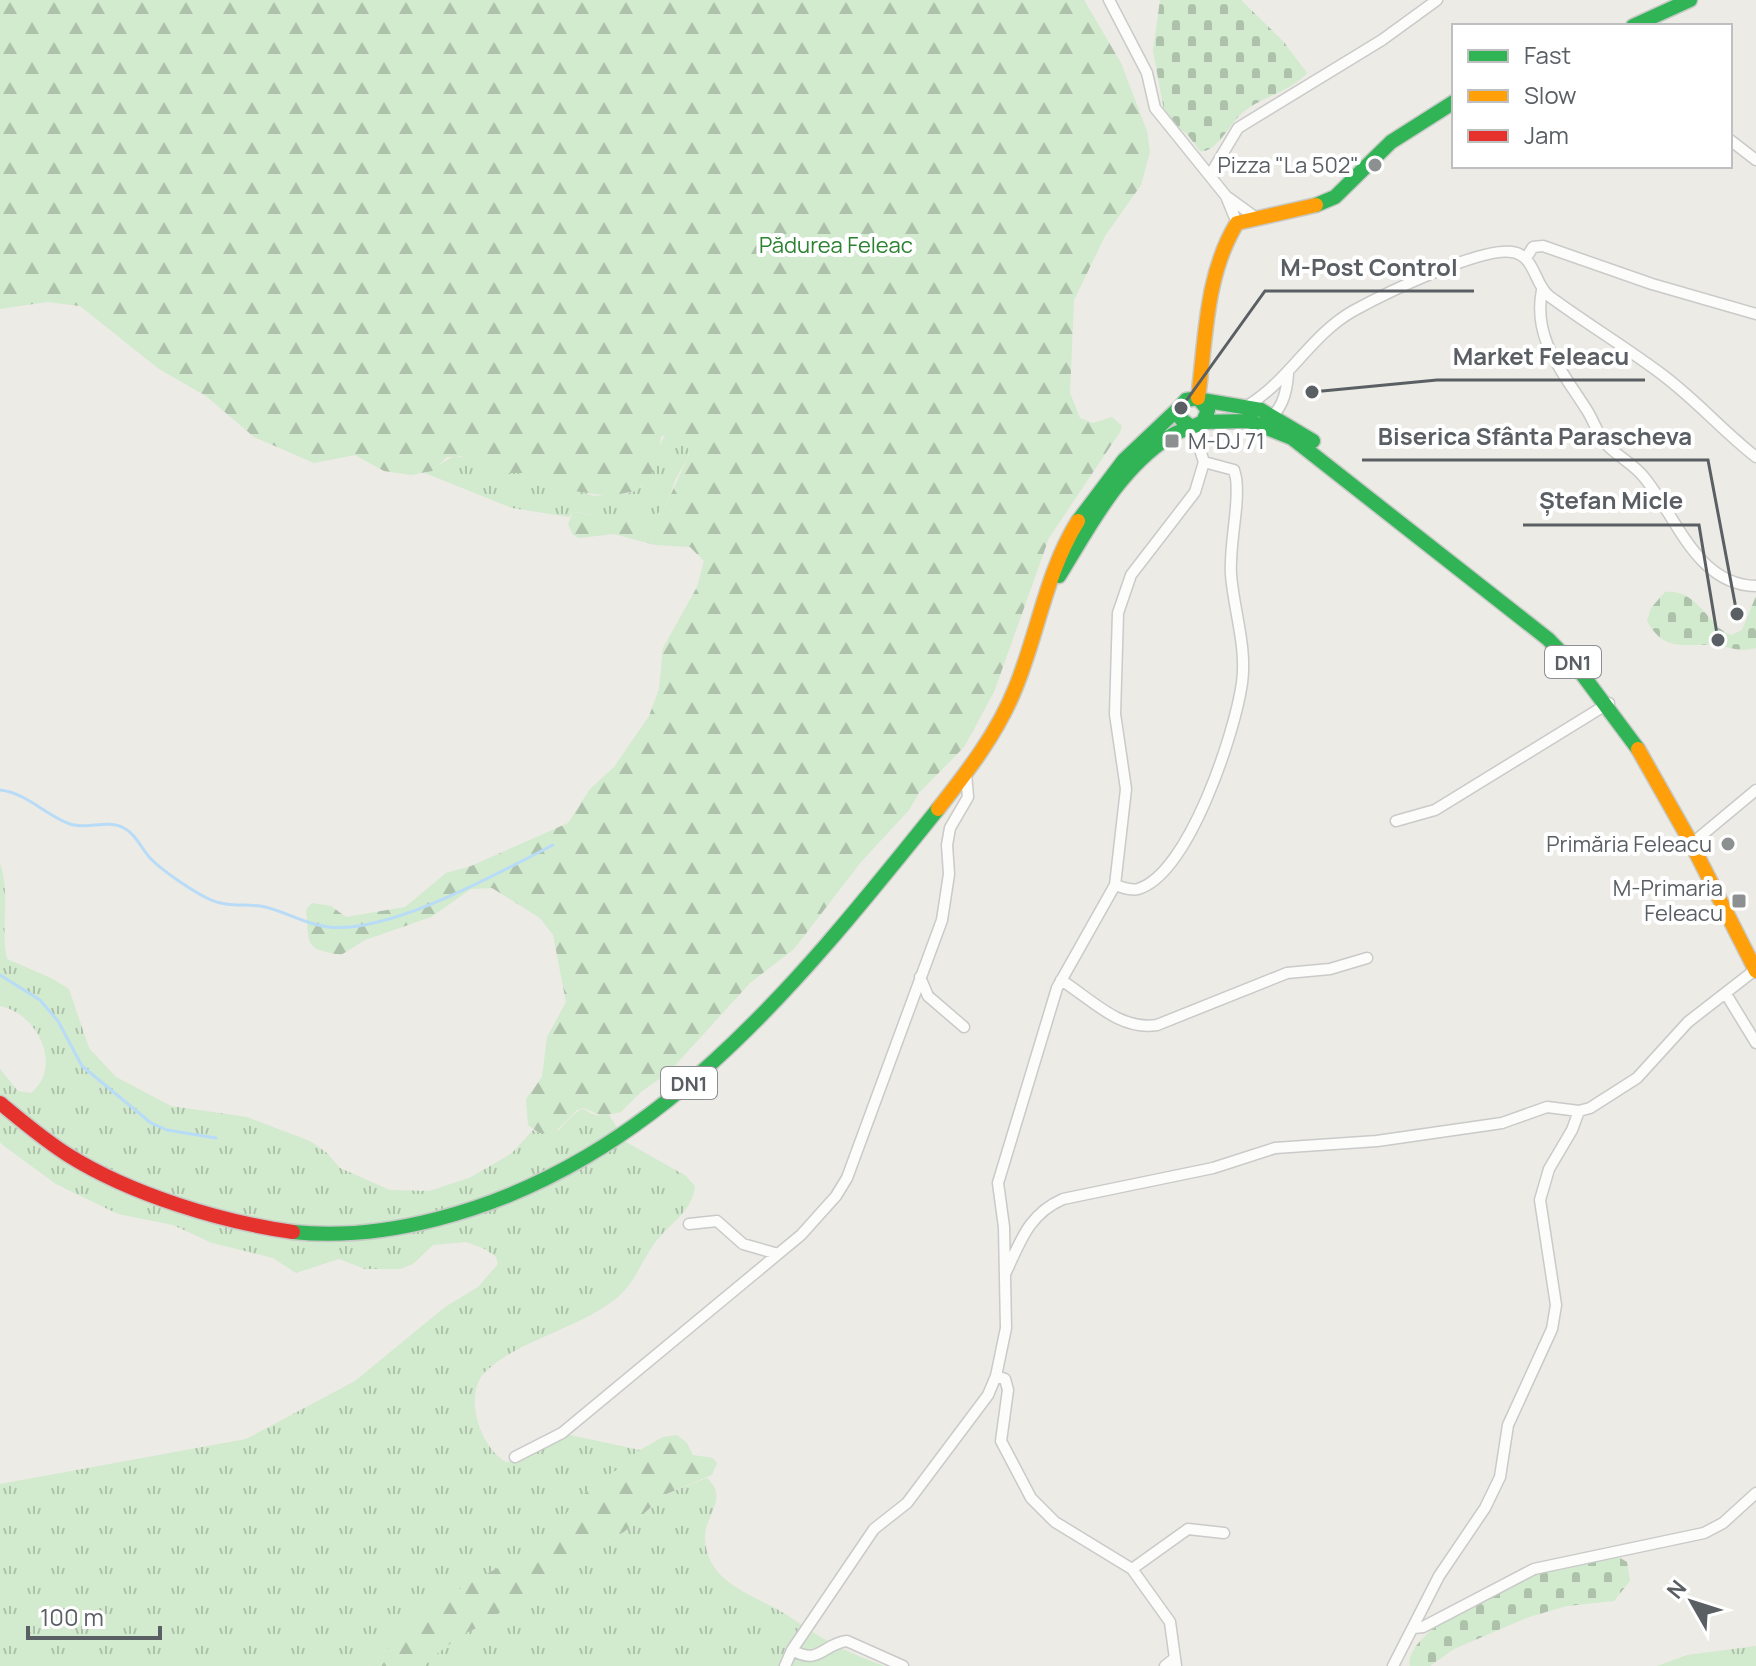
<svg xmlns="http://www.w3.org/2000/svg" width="1756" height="1666" font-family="Manrope,sans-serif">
	<defs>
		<pattern id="grass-tufts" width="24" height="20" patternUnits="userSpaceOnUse" patternTransform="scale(2)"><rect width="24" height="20" fill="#d2eace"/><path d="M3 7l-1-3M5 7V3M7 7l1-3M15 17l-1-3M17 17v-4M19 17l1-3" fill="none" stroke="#adc1ab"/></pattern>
		<pattern id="forest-firs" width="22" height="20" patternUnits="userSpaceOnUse" patternTransform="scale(2)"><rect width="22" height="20" fill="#d2eace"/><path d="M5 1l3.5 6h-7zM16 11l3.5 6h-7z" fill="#adc1ab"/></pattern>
		<pattern id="cemetery-stones" width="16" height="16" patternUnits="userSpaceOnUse" patternTransform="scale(2)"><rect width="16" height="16" fill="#d2eace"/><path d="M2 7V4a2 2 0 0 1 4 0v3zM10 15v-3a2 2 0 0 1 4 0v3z" fill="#adc1ab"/></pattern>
	</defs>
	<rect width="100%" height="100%" fill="#ecebe5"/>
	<path fill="url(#grass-tufts)" d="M666,432l20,4c8,16 0,25 -8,39 -6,9 -6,20 -12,29 -17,32 -67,9 -93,8l-4,5 -57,-9 -87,-35 29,-17 14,2 23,15h34l69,23 35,-3 13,-6z
		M0,864c11,29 0,66 7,95l44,19 18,11 20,59 27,29 55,29 76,11 63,24 17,12 13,15 50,22 39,1 40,-13 42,-24 22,-24 6,3 20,-3c35,-39 17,-10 50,-15l17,27 60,34 9,10c-3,25 -23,36 -38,54 -14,17 -20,40 -38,56 -37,32 -99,43 -133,75 -24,23 -6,77 20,91l13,-2 46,-26 75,16 -21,19 -24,13 -51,56 -16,13 -108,60 -21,27 -30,28h-369v-182l246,-45 109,-58 90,-74 33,-20 20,-23 -2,-7 -11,-8 -19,-7 -33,3 -20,19 -13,5h-35l-26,-10 -43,14 -23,-15 -61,-15 -39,-18 -55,-11 -62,-30 -52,-38 -4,-4v-73l18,22 13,2c33,-27 6,-80 -31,-87z
		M707,1478c23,21 -4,38 -2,62 3,45 51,55 82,75 37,25 54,35 97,51h-456l7,-11 27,-20 23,-11 37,-29 24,-11 34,-21 20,-19 24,-12 40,-37z
		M1756,1646v20h-99l30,-11z"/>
	<path fill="url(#forest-firs)" d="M0,0h1084l37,63 26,68 3,21 -9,33 -36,51 -31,64 -4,93 10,25 13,5 19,-6 10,9 -2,6 -71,106 -55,154 -30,55 -45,46 -10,17 -48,52 -67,87 -44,34 -81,89 -28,20 -20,20 -19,4 -18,-8 -7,2 -24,24 -14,-1 -11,-8 -2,-26 16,-22 5,-40 19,-35 -13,-67 -13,-17 -48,-30 -21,1 -40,28 -66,23 -24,15c-31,-6 -33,-6 -34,-36 -1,-8 -2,-10 5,-16l19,3 15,11 59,-10 41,-34 25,-7 97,-43 22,-34 24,-22 35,-51 10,-27 4,-41 34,-61 7,-26 -14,-14 -35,-2 -41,-11 -35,4 -6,-3 -5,-11 5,-12 58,9 26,-7 9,-9 23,-50 -3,-19 -20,-3 -5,4 -4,27 -10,18 -11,9 -27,5 -35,-5 -49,-18h-34l-30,-17 -14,1 -15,14 -21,4 -27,-4 -29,-16 -41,8 -60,-26 -48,-41 -47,-27 -79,-63 -33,-4 -47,7z
		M677,1435l10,8 6,12 20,3 4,5 -5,12 -48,20 -40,37 -24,12 -20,19 -34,21 -24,11 -37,29 -23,11 -27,20 -7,11h-59l30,-28 21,-27 108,-60 16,-13 51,-56 24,-13 21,-19 23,-13z"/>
	<path fill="url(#cemetery-stones)" d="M1160,0h81l42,41 24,32c-18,20 -46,23 -66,41 -11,10 -26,40 -41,37l-13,-17 -17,-12 -6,-12 -11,-59z
		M1665,592c33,-4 43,35 66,43l11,-5 14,-34v52c-17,5 -27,-2 -43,-3 -30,-2 -48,8 -66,-24l4,-13z
		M1615,1555l12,7 3,19 -16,20 -47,5 -38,11 -75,32 -24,17h-20c-8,-31 94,-85 121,-93 27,-8 56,-12 84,-18z"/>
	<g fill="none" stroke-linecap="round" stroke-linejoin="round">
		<path stroke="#b8dcf7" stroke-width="3" d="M0,790c27,3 45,25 70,34 18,6 37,-5 54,4 12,6 18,22 27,31 13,13 44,34 60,41 18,8 36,3 54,7 22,5 39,17 63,20 62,7 170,-54 225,-82
			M0,975l40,25 18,21 24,45 69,57 16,7 49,8"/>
		<defs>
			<path id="street" d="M1109,0l38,73 8,35 71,88 11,27
				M1730,140l26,20
				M1210,175l28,-47 144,-88 55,-40
				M1226,196l29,21
				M1526,258l7,-11 10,-1 109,38 104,30
				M1542,290c-10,50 22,83 46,122 6,10 10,23 18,32 11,12 26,19 37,32 33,39 53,109 113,110
				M1250,404c40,-25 61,-69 103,-93 31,-17 127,-64 159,-59 23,3 22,32 37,44 38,28 78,52 115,80 33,25 60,56 92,81
				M1269,418c14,-9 18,-29 19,-44
				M1396,821l39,-11 174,-107
				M1696,840l60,-50
				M1115,885c7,2 15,6 23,4 51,-15 97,-157 104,-206 5,-36 -8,-72 -11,-108 -2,-32 9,-70 5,-97l-2,-8 -30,-8
				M920,977l8,19 36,31
				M1061,980c30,19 59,51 96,45l130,-52 43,-4 37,-11
				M1726,994l30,49
				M689,1224l28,-3 26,23 35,10
				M1006,1272c15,-32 23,-58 57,-73l150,-31 62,-20 102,-7 125,-18 45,-16 32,4 11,-3 47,-30 51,-56 67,-52
				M996,1376l9,3 3,11 -7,51 30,57 24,24 77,47 38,53 6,44
				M515,1457l47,-24 239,-198 35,-39 11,-18 95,-258 7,-46 -2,-29 3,-17 18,-31 -2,-24
				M1132,1569l56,-40 36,4
				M1414,1628l9,-1 111,-58 170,-36 19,-10 33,-30
				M792,1650c28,16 30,-6 55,-9l56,25
				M785,1666l7,-16 82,-121 33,-26 81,-108 8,-19 10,-48 -2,-101 -6,-44 59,-195 58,-103 11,-96 -11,-75 3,-101 13,-38 64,-83 9,-30 -9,-28 3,-9
				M1165,1666l10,-8
				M1393,1666l46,-90 46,-68 15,-31 8,-52 44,-96 4,-24 -16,-105 9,-31 23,-39 7,-19"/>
			<path id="fast" d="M1633,26l57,-26
				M1316,205l19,-8 56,-55 63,-40
				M1202,400l59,10 52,31
				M1203,422l46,-1 43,17 256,201 34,35 56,75
				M1078,521l46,-61 56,-53
				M1059,576c31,-50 59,-106 110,-139 10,-7 23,-9 34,-15l5,-12 -10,-12 -12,2 -6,7 1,12 9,7
				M293,1232c48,5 98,-1 144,-13 220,-56 365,-241 501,-410"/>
			<path id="slow" d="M1198,398c8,-59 7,-123 39,-175l79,-18
				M1638,749l51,90 67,132
				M938,809c29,-37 59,-75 77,-120 23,-55 31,-117 63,-168"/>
			<path id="jam" d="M0,1103c22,18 44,37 68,52 62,39 153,67 225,77"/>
		</defs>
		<use href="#street" stroke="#c9cac9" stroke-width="13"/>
		<use href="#fast" stroke="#c7c9c7" stroke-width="17"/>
		<use href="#slow" stroke="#c7c9c7" stroke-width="17"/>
		<use href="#jam" stroke="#c7c9c7" stroke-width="17"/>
		<use href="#street" stroke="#fcfcfb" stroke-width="10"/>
		<use href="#fast" stroke="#30b455" stroke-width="14"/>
		<use href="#slow" stroke="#ff9f0a" stroke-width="14"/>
		<use href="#jam" stroke="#e5322d" stroke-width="14"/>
	</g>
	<g fill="#8d9091" stroke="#fff" stroke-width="3">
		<circle cx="1375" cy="165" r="8"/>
		<rect x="1164" y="433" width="16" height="16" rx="4"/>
		<circle cx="1728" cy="844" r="8"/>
		<rect x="1731" y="893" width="16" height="16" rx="4"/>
	</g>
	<g text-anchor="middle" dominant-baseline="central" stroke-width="8" stroke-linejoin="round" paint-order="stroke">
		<g fill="#fff" stroke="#8c8f92" stroke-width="2">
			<rect x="1545" y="646" width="56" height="32" rx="6"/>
			<rect x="661" y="1067" width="56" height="32" rx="6"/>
		</g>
		<g font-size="20" font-weight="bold" fill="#5a5f64">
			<text x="1573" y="662">DN1</text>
			<text x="689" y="1083">DN1</text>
		</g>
		<g font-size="22" fill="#5a5f64" stroke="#fff" text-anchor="end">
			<text x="1359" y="165">Pizza "La 502"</text>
			<text x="1188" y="441" text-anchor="start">M-DJ 71</text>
			<text x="1712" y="844">Primăria Feleacu</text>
			<text x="1723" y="888">M-Primaria<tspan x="1723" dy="25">Feleacu</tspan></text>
		</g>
		<g font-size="22" fill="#2c8230" stroke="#fff">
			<text x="836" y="245">Pădurea Feleac</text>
		</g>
	</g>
	<path fill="none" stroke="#5a5f64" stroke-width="3" d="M1181 408L1265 291H1474M1312 392L1437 380H1645M1737 614L1708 460H1362M1718 640L1699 525H1523"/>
	<g fill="#5a5f64" stroke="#fff" stroke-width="3">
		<circle cx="1181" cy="408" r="8"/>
		<circle cx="1312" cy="392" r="8"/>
		<circle cx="1737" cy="614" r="8"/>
		<circle cx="1718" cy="640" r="8"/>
	</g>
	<g font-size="24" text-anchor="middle" font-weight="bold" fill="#5a5f64" stroke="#fff" stroke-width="8" stroke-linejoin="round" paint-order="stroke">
		<text x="1369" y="276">M-Post Control</text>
		<text x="1541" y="365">Market Feleacu</text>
		<text x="1535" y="445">Biserica Sfânta Parascheva</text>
		<text x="1611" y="509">Ștefan Micle</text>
	</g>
	<rect x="1452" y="24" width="280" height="144" fill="#ffffff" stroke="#bdbfc1" stroke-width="2"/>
	<rect x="1468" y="50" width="40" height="12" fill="#30b455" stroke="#bdbfc1" stroke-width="2"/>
	<text x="1524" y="64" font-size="24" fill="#5a5f64">Fast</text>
	<rect x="1468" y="90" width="40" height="12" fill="#ff9f0a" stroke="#bdbfc1" stroke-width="2"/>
	<text x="1524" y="104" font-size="24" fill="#5a5f64">Slow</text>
	<rect x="1468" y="130" width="40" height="12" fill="#e5322d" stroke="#bdbfc1" stroke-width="2"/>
	<text x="1524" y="144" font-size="24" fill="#5a5f64">Jam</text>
	<g transform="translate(1692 1602) rotate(309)" stroke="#ffffff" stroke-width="6" paint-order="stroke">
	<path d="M0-6L14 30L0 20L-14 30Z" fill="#5a5f64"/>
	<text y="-12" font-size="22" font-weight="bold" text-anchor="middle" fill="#5a5f64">N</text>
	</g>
	<path d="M28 1626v12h132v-12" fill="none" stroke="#5a5f64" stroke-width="4"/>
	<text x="40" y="1626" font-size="24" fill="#5a5f64" stroke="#ffffff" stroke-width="6" paint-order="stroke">100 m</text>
</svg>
